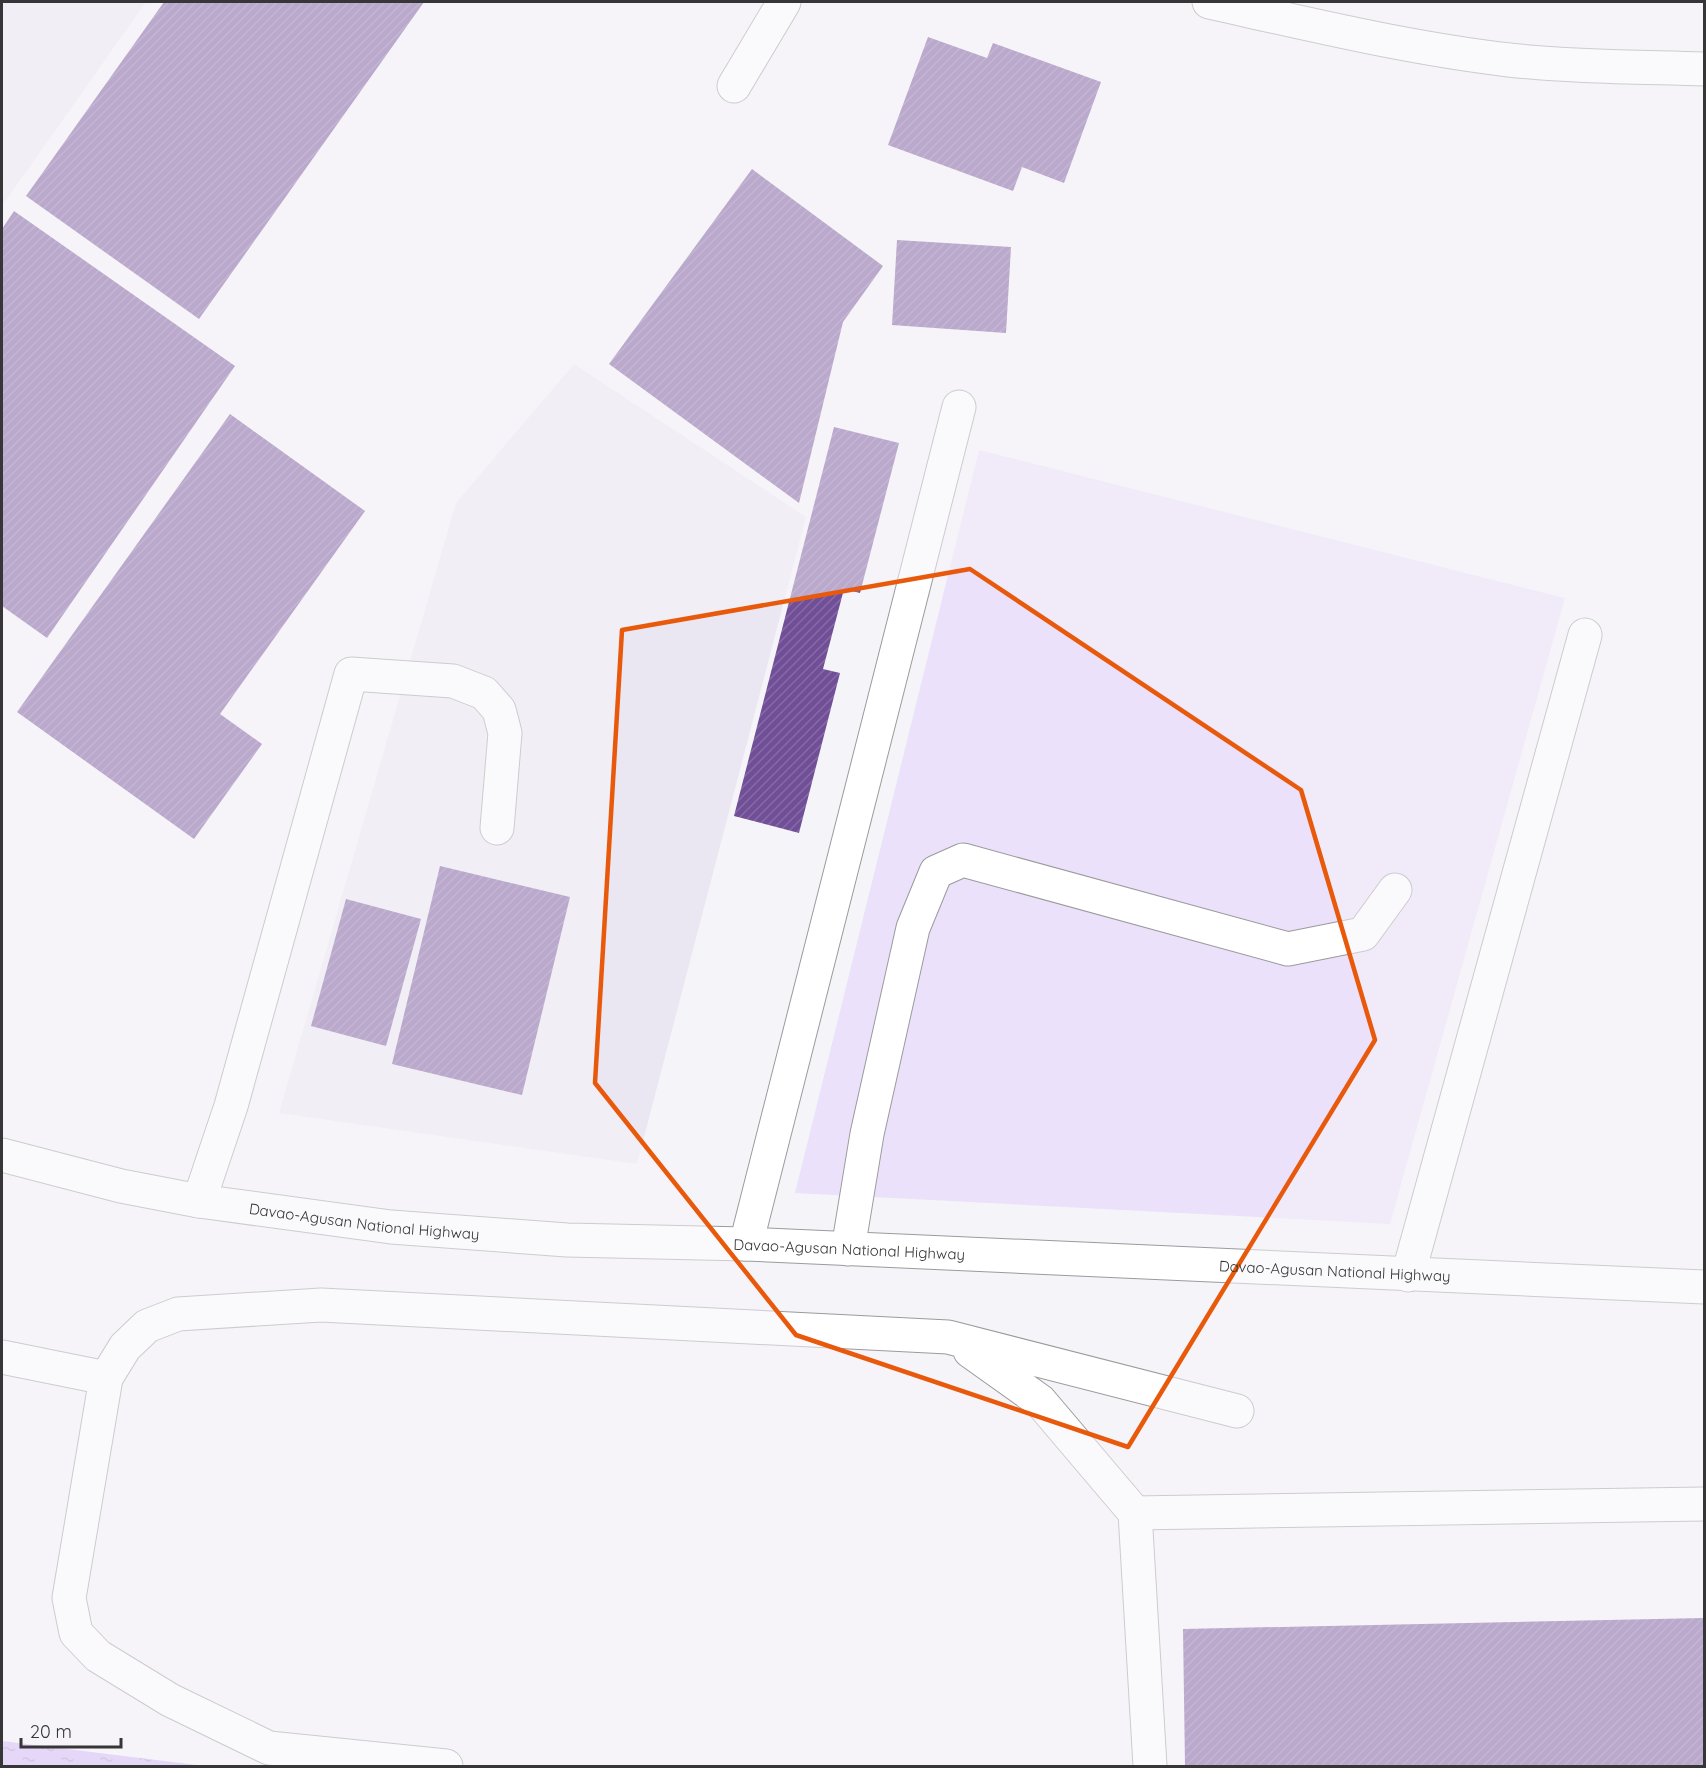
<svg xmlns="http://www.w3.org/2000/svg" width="1706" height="1768" font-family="Quicksand,sans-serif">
	<defs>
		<pattern id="water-ripples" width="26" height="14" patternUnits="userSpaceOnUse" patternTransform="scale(1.5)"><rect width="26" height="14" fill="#d0b4f5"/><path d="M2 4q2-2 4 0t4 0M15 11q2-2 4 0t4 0" fill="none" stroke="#aa93c7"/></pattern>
		<pattern id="building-hatch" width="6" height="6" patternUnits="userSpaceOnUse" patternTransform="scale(1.5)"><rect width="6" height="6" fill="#714e98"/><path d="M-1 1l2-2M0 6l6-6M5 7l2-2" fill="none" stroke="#866ba3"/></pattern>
	</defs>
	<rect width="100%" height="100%" fill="#f5f4f8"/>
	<path fill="#ebe7f2" d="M2,2h144l-144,204z
		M574,364l232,153 -169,647 -358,-51 177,-610z"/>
	<path fill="#ebe1fa" d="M979,450l586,148 -175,626 -595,-31z"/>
	<path fill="url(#water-ripples)" d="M2,1741l203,25h-203z"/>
	<path fill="url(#building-hatch)" d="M164,2h260l-225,317 -173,-123z
		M928,37l59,21 6,-15 108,39 -37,101 -42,-16 -9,24 -125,-46z
		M752,169l131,97 -40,56 -44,181 -190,-139z
		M14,211l221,155 -188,272 -45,-32v-377z
		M897,240l114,7 -5,86 -114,-8z
		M230,414l135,97 -145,203 42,30 -68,95 -177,-127z
		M834,427l65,16 -39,150 -16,-4 -21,80 17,4 -41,160 -65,-17z
		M440,866l130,31 -48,198 -130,-31z
		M346,899l75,20 -35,127 -75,-20z
		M1704,1618v148h-519l-2,-137z"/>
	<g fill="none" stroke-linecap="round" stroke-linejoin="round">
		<defs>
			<path id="minor" d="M1209,2c99,22 198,46 300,58 63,7 132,7 195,9
				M734,86l50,-84
				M199,1201l32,-95 120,-432 102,7 31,12 15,17 6,23 -8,95
				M746,1244l213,-837
				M848,1249l19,-115 46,-206 23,-56 27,-12 325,89 75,-15 32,-44
				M1408,1275l177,-640
				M970,1351l70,50 95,112
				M2,1357l104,21
				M446,1766l-177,-18 -99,-48 -72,-44 -22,-23 -7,-35 37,-220 19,-31 22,-21 31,-12 143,-9 627,32 289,74
				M1150,1766l-15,-253 569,-9"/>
			<g id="highway">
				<path id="s1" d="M2,1155l119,31 78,15 192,26 176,13 179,4 958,43"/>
			</g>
		</defs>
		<use href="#minor" stroke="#9b9a9d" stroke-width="35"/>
		<use href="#highway" stroke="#9b9a9d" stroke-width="35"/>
		<use href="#minor" stroke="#fff" stroke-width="33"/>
		<use href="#highway" stroke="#fff" stroke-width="33"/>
	</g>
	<path d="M0 0H1706V1768H0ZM970,569l331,221 74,250 -247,407 -332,-112 -201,-252 27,-453z" fill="#f5f4f8" fill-opacity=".55" fill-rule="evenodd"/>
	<path fill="none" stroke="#e8590c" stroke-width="4.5" stroke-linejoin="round" d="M970,569l331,221 74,250 -247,407 -332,-112 -201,-252 27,-453z"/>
	<g text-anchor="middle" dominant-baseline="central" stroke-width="6" stroke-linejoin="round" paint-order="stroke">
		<g font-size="15" fill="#363537" stroke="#f5f4f8">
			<text stroke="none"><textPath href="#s1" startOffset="369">Davao-Agusan National Highway</textPath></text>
			<text stroke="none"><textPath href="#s1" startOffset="855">Davao-Agusan National Highway</textPath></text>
			<text stroke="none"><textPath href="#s1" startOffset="1341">Davao-Agusan National Highway</textPath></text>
		</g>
	</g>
	<rect width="1706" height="1768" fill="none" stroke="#363537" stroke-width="6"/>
	<path d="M21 1738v9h100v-9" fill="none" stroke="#363537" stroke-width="3"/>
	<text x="30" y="1738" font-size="18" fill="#363537" stroke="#f5f4f8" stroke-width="4.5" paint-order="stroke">20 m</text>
</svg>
